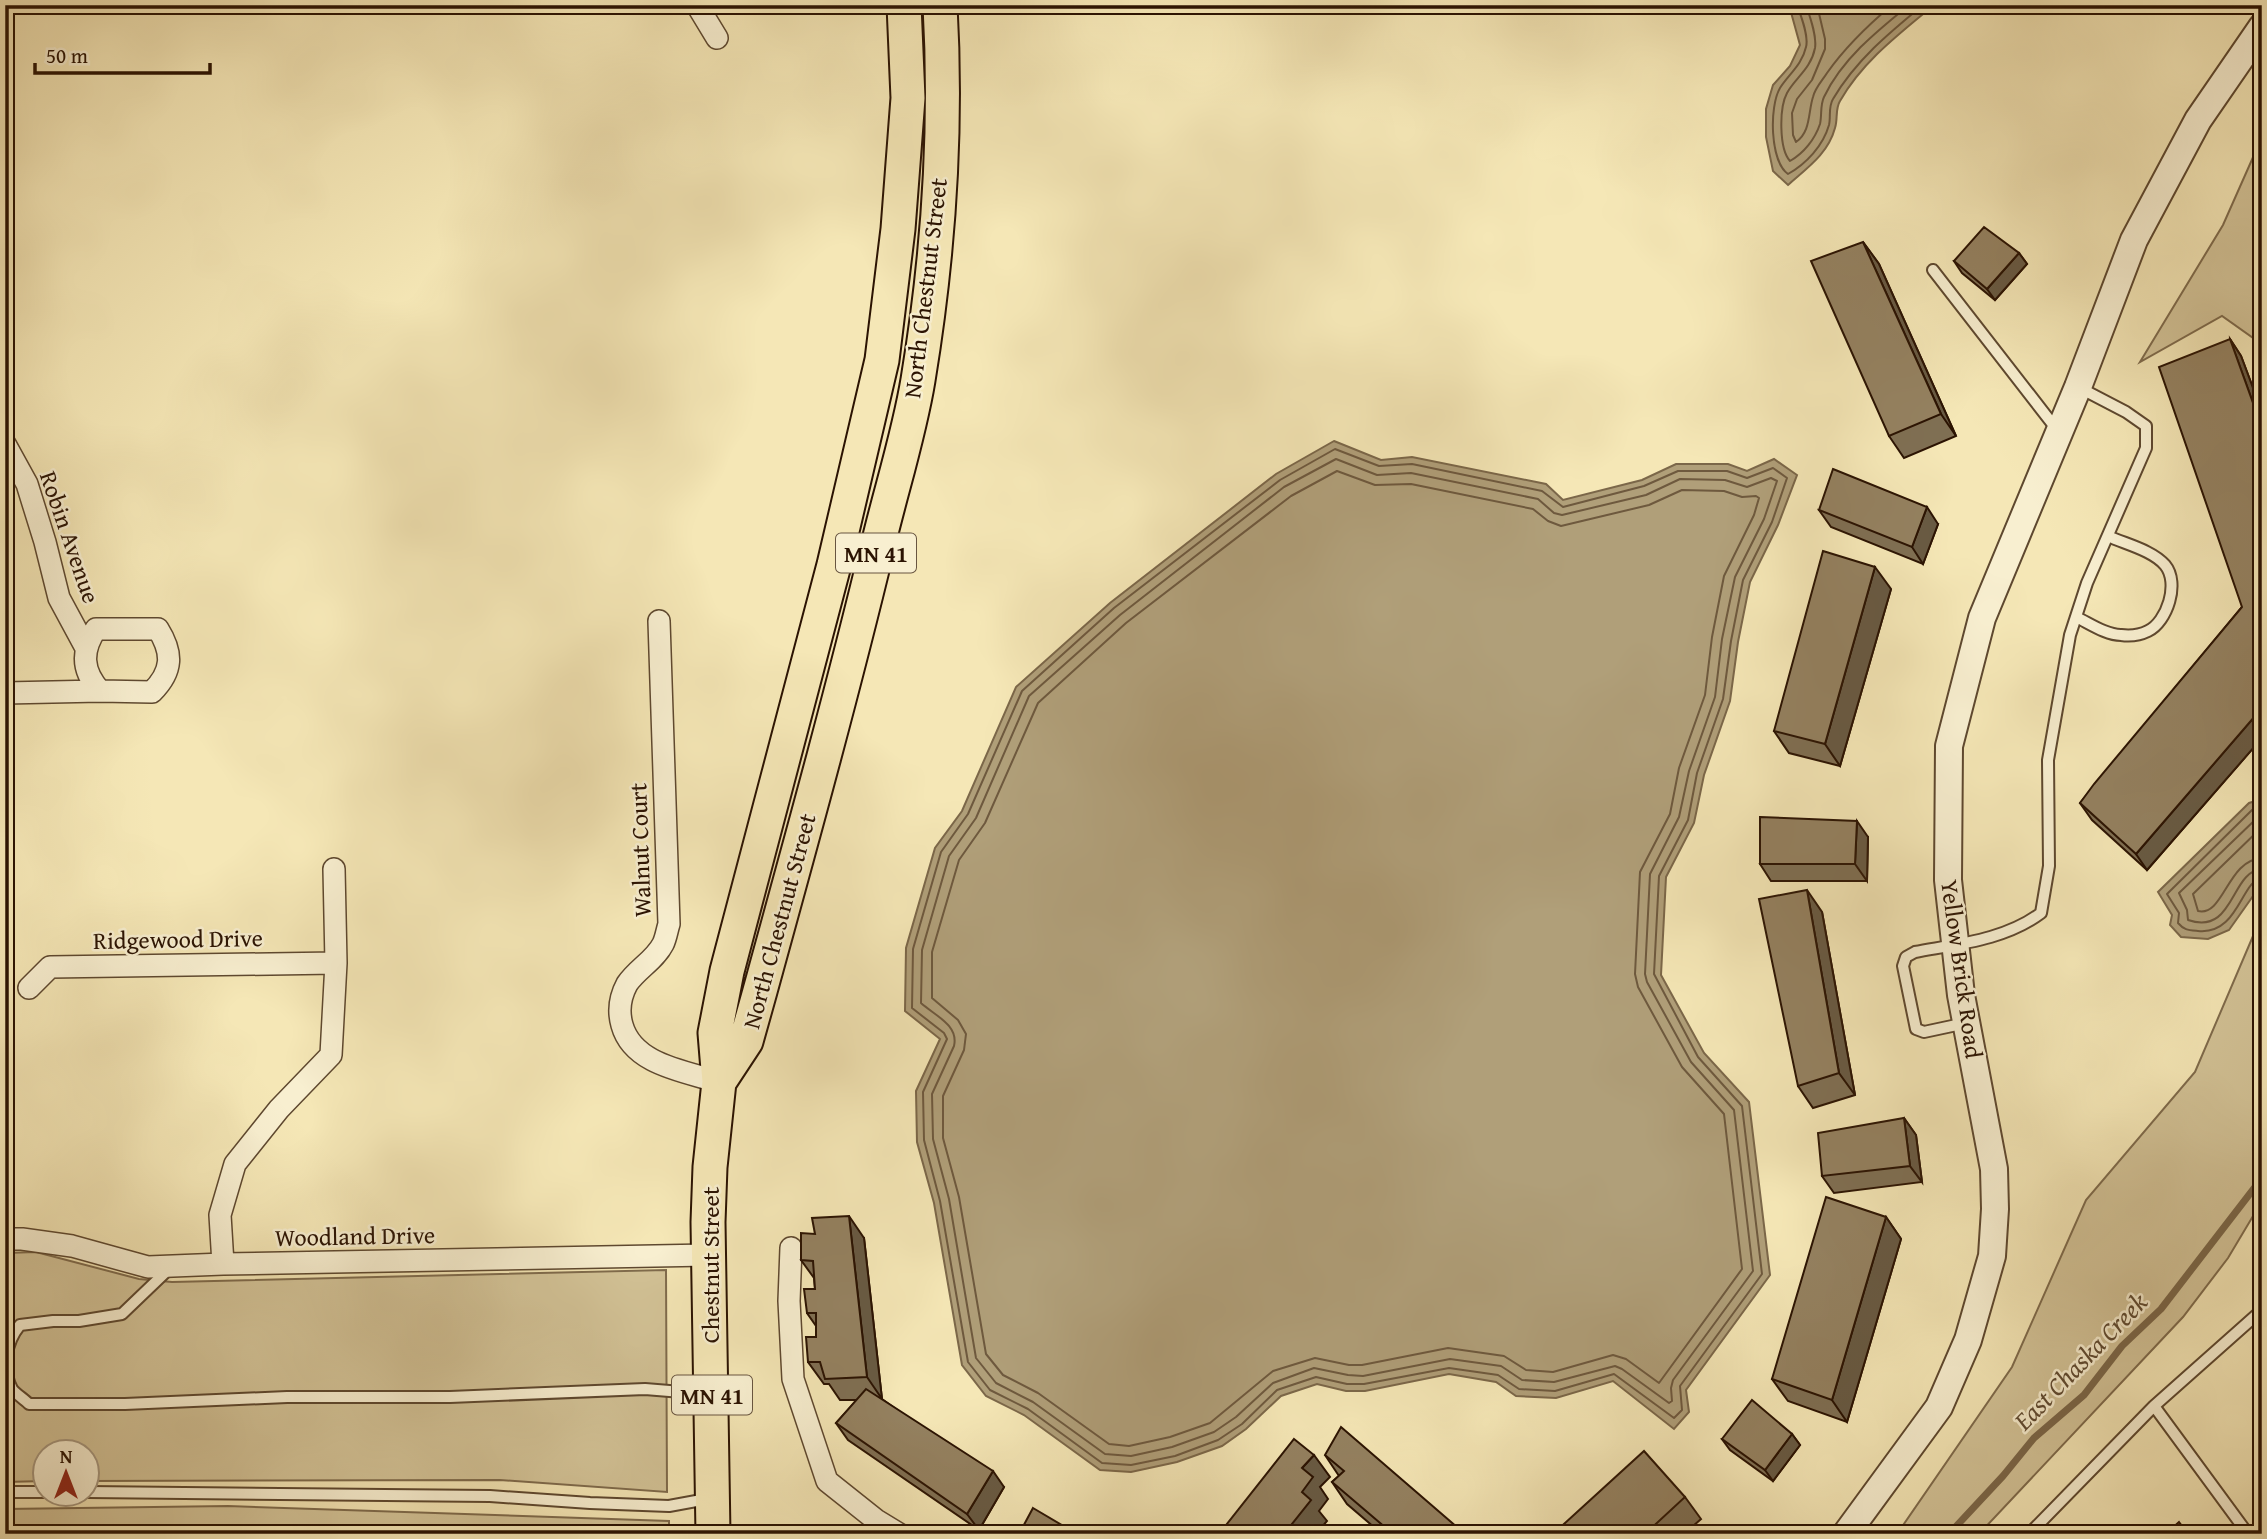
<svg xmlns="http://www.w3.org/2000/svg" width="2267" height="1539" font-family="'Gentium Book Plus',serif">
	<rect width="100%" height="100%" fill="#f5e7b6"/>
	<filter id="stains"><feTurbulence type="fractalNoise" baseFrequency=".00286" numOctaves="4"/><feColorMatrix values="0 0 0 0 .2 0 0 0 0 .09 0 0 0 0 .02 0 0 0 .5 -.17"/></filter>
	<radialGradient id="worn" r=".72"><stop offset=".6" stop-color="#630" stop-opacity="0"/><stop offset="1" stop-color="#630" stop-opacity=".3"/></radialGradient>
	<path fill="#d3c397" stroke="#7f6b4c" stroke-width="2" d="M2262,137v220l-9,-19 -31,-22 -82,46 83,-137z
		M2262,915v286l-34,57 -45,59 -204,217h-82l115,-167 74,-167 109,-128z
		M36,1252l103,27 33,3 494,-12 1,222 -167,-12 -412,1v-29h-42l-1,29 -40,1v-229z
		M228,1506l441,15v13h-664v-25z"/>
	<path fill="#b09f79" stroke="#7b6749" stroke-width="2" d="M1789,5h145c-35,29 -71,56 -94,96 -5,8 -2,18 -5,27 -7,26 -28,40 -47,57l-15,-14 -7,-34v-28l7,-24 17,-19 10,-21z
		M1334,441l47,19 31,-3 134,27 17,16 79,-20 34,-16h52l19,7 27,-12 23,16 -19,50 -28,57 -12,60 -8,59 -26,74 -10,48 -28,54 -5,98 43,78 45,49 21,173 -84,115 3,22 -15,17 -61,-48 -57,17 -40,-2 -20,-14 -47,-8 -84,17h-19l-29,-7 -36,12 -35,33 -24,17 -45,16 -46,10 -31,-2 -76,-55 -38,-19 -24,-31 -28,-162 -17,-61 -1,-51 24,-52 -35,-28 1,-63 29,-100 27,-37 54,-124 94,-84 166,-129z
		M2262,799v79l-9,18 -24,34 -21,9 -27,-2 -11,-12 2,-10 -14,-23 91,-89z"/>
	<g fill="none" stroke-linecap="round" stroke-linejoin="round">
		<path stroke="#6e593e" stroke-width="2" d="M1797,5c4,11 12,31 9,42 -4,18 -17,27 -26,41 -11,19 -10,73 8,86 18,-10 35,-28 41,-49 2,-8 -1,-18 4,-26 23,-39 56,-66 90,-94
			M1806,5c4,12 11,31 9,43 -4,21 -20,30 -28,45 -8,15 -8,56 3,68 14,-8 25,-22 30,-37 2,-9 0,-19 4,-27 18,-38 53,-66 85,-92
			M1817,5l8,34v10l-13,31 -15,19 -5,14 1,22 3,7c15,-10 12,-30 17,-45 2,-9 9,-16 14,-24 19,-27 40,-47 65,-68
			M1335,449l44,17 33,-2 130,27 21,16 81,-21 34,-15h49l20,7 26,-10 14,10 -15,44 -29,58 -12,61 -8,58 -26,74 -9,47 -29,56 -5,98 44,83 44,49 20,168 -82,112 2,24 -8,8 -60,-44 -59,17 -36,-2 -21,-14 -49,-7 -85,16h-17l-31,-7 -39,13 -35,34 -24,16 -43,16 -44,9 -29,-2 -74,-54 -38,-19 -22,-28 -28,-161 -16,-61 -1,-48 24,-53 -3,-6 -32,-25 1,-59 28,-97 27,-38 54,-123 92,-83 166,-128z
			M1336,459l41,16 34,-2 127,26 16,14 8,2 84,-20 34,-16 45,1 22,7 24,-9 6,3 -13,38 -29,58 -13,62 -7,58 -26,74 -10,46 -29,57 -5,100 2,8 44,80 43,48 19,161 -80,109 -2,8 1,13 -3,2 -47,-34 -7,-3 -61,16 -32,-2 -21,-14 -51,-7 -87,17 -15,-1 -34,-7 -41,15 -37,34 -22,15 -42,15 -41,9 -26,-2 -72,-52 -37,-19 -20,-25 -27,-159 -16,-60 -1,-45 22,-48c5,-21 -20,-31 -33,-43l1,-53 27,-94 27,-38 53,-122 91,-81 164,-128z
			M1337,471l38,14 36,-1 122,25 15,12 13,5 88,-21 33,-15 42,1 18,6 14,-1 3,2 -5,17 -30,61 -12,61 -7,58 -26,73 -9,46 -30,58 -5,102 3,13 44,80 42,47 18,155 -83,114 -33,-24 -13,-4 -60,17 -27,-2 -22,-14 -56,-8 -86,17h-13l-34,-7 -42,13 -63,52 -40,14 -41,9 -20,-2 -71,-51 -35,-18 -17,-21 -27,-157 -16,-59v-42l21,-46 2,-16 -8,-14 -26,-22v-46l27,-92 26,-37 53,-120 88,-80 165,-127z
			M2262,806l-10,4 -85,84 12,19 -1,10c6,7 10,7 20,8 41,4 43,-51 64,-53
			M2262,815l-5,3 -78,75 8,17 1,10c47,16 42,-49 74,-51
			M2262,827l-69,67 5,17c26,6 29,-51 64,-53"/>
		<path stroke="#7b6749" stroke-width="7" d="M1949,1534l54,-58 31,-38 50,-43 38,-49 39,-37 101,-131"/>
		<defs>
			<path id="service" d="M1933,270l125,161
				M2076,617c13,6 30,18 45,18 8,1 19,0 27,-4 19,-9 32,-48 17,-66 -13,-15 -40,-21 -57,-29
				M1966,1023l-42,9 -8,-3 -13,-63 3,-9 9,-5c43,-8 90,-12 126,-39l8,-47 -1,-106 22,-125 17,-52 59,-135v-22l-20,-14 -48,-25
				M169,1269l-47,45 -43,7h-26l-33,4c-14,17 -19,43 -8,64 4,5 12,10 17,15h96l162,-7h163l195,-8 61,5
				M5,1492h41
				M88,1492l402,4 100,7 79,3 38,-7
				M2029,1534l125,-128
				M2248,1534l-94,-128 108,-96"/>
			<path id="minor" d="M697,5l20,33
				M5,444l22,40 18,58 14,56 27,50
				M659,621l10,303c-2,6 -3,14 -6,20 -8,16 -26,25 -36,40 -7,13 -9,27 -5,41 11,40 63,46 97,57
				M96,629h62c15,24 15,42 -6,63l-52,-1c-18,-20 -19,-40 -4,-62z
				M5,693l95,-2
				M29,988l21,-21 286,-4
				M5,1239h17l50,7 76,21 75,-3 485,-9
				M791,1248l-2,53 4,78 34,102 49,39 23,14
				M223,1264l-3,-49 15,-51 44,-55 52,-54 5,-92 -2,-94"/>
			<path id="tertiary" d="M1846,1534l93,-127 29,-67 24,-84 3,-47 -1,-40 -33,-174 -13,-115 1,-134 33,-128 96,-231 56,-147 64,-120 64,-93"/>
			<path id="primary" d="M719,1082l27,-41 14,-50c41,-149 82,-297 118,-446 13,-55 31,-110 40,-165 20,-121 29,-252 22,-375
				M713,1534l-5,-312 2,-55 9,-85 -4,-49 12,-62 107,-406 48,-205 16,-131 10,-131 -4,-93"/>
		</defs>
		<use href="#service" stroke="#5e482f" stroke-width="14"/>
		<use href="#minor" stroke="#5e482f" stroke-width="24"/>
		<use href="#tertiary" stroke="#5e482f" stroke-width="30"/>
		<use href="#primary" stroke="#2b1302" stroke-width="37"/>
		<use href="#service" stroke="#f8efd0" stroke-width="10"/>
		<use href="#minor" stroke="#f8efd0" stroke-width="21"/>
		<use href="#tertiary" stroke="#f8efd0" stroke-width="26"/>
		<use href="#primary" stroke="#f5e7b6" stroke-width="33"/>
	</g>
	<path fill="#7f6f53" stroke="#2b1302" stroke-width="2" d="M1863,242l16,22 77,172 -52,22 -15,-22z
		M2019,253l8,11 -32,36 -33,-27 -8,-12z
		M2230,339l11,17 21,56v326l-115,132 -55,-50 -12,-17 162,-196z
		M1819,510l119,14 -15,40 -92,-37z
		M1891,589l-51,177 -51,-13 -15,-22z
		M1868,837l-1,44h-96l-11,-17z
		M1822,912l33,183 -42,13 -15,-22z
		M1904,1118l12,17 6,47 -88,11 -12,-17z
		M1886,1217l15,22 -54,183 -59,-21 -16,-22z
		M864,1238l18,161 122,88 -25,43 -131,-90 -12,-17 21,-23h-17l-11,-16h-5l-16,-22 8,-25v-11l-9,-13 8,-24 -1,-11 -13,-18z
		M1792,1434l8,11 -27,36 -43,-31 -8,-11z
		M1325,1455l140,79h-83l-35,-30 -15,-22 7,-6z
		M1685,1497l16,22 -17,15h-131z"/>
	<path fill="#685a43" stroke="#2b1302" stroke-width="2" d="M1863,242l16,22 77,172 -15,-22z
		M2019,253l8,11 -32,36 -8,-11z
		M2230,339l11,17 21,56v16z
		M1927,507l11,17 -15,40 -11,-17z
		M1875,567l16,22 -51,177 -15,-22z
		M2262,708v30l-115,132 -11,-16z
		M1857,821l11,16 -1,44 -12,-17z
		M1807,890l15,22 33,183 -16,-22z
		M1904,1118l12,17 6,47 -12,-16z
		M849,1216l15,22 18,161 -15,-22z
		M1886,1217l15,22 -54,183 -15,-22z
		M1792,1434l8,11 -27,36 -8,-11z
		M1314,1455l16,22 -10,10 8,12 -9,12 8,10 -11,13h-32l18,-42v-24z
		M993,1471l11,16 -25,43 -12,-16z"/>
	<path fill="#948160" stroke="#2b1302" stroke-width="2" d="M1984,227l35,26 -32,36 -33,-28z
		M1863,242l78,172 -52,22 -78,-175z
		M2230,339l32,89v280l-126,146 -56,-51 14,-19 148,-177 -83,-240z
		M1833,469l94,38 -15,40 -93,-37z
		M1823,551l52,16 -50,177 -51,-13z
		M1760,817l97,4 -2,43h-95z
		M1807,890l32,183 -41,13 -39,-187z
		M1904,1118l6,48 -88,10 -4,-43z
		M1826,1197l60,20 -54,183 -60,-21z
		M849,1216l18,161 -42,2 -5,-17h-12l-2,-25h10v-24h-9l-3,-24h11l-2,-28 -12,-1v-27l14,1 -3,-16z
		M866,1389l127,82 -26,43 -131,-91z
		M1752,1400l40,34 -27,36 -43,-31z
		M1341,1427l124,107h-72l-61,-52 12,-11 -19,-16z
		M1294,1439l20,16 -12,13 11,9 -11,15 9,8 -27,34h-65z
		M1644,1451l41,46 -40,37h-92z
		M1033,1508l44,26h-58z
		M2179,1522l9,12h-22z"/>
	<g text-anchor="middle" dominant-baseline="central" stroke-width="5" stroke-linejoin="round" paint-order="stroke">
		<g fill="#f8efd0" stroke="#685540" stroke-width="2">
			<rect x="836" y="533.5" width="80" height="39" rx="5"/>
			<rect x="672" y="1375.5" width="80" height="39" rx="5"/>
		</g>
		<g font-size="23" font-weight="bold" fill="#2b1302">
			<text x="876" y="553">MN 41</text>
			<text x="712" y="1395">MN 41</text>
		</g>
		<g font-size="24" fill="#2b1302" stroke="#f8efd0">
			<text transform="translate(925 288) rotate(-83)">North Chestnut Street</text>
			<text transform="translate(70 537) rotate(71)">Robin Avenue</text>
			<text transform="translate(640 850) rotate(-92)">Walnut Court</text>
			<text transform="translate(779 921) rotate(-75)">North Chestnut Street</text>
			<text transform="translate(178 939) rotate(-1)">Ridgewood Drive</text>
			<text transform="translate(1962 969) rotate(82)">Yellow Brick Road</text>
			<text transform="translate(355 1236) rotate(-1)">Woodland Drive</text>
			<text transform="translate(710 1265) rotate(-90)">Chestnut Street</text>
		</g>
		<g font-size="26" font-style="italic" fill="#604b32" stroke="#f8efd0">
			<text transform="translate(2080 1361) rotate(-46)">East Chaska Creek</text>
		</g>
	</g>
	<rect width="2267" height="1539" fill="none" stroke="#f5e7b6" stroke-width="28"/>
	<rect x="7" y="7" width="2253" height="1525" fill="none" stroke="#2b1302" stroke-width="3.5"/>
	<rect x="14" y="14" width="2239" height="1511" fill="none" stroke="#2b1302" stroke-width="2"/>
	<g transform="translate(66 1473)"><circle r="33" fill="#f8efd0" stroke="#a6977e" stroke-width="2"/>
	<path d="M0-5L12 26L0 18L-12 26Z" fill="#8f2418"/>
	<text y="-10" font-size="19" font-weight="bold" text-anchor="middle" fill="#2b1302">N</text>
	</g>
	<path d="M35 63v10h175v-10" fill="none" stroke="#2b1302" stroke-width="3.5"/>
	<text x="46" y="63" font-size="21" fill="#2b1302" stroke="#f8efd0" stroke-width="5" paint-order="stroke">50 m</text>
	<rect width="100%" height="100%" filter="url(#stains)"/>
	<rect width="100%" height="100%" fill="url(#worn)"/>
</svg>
